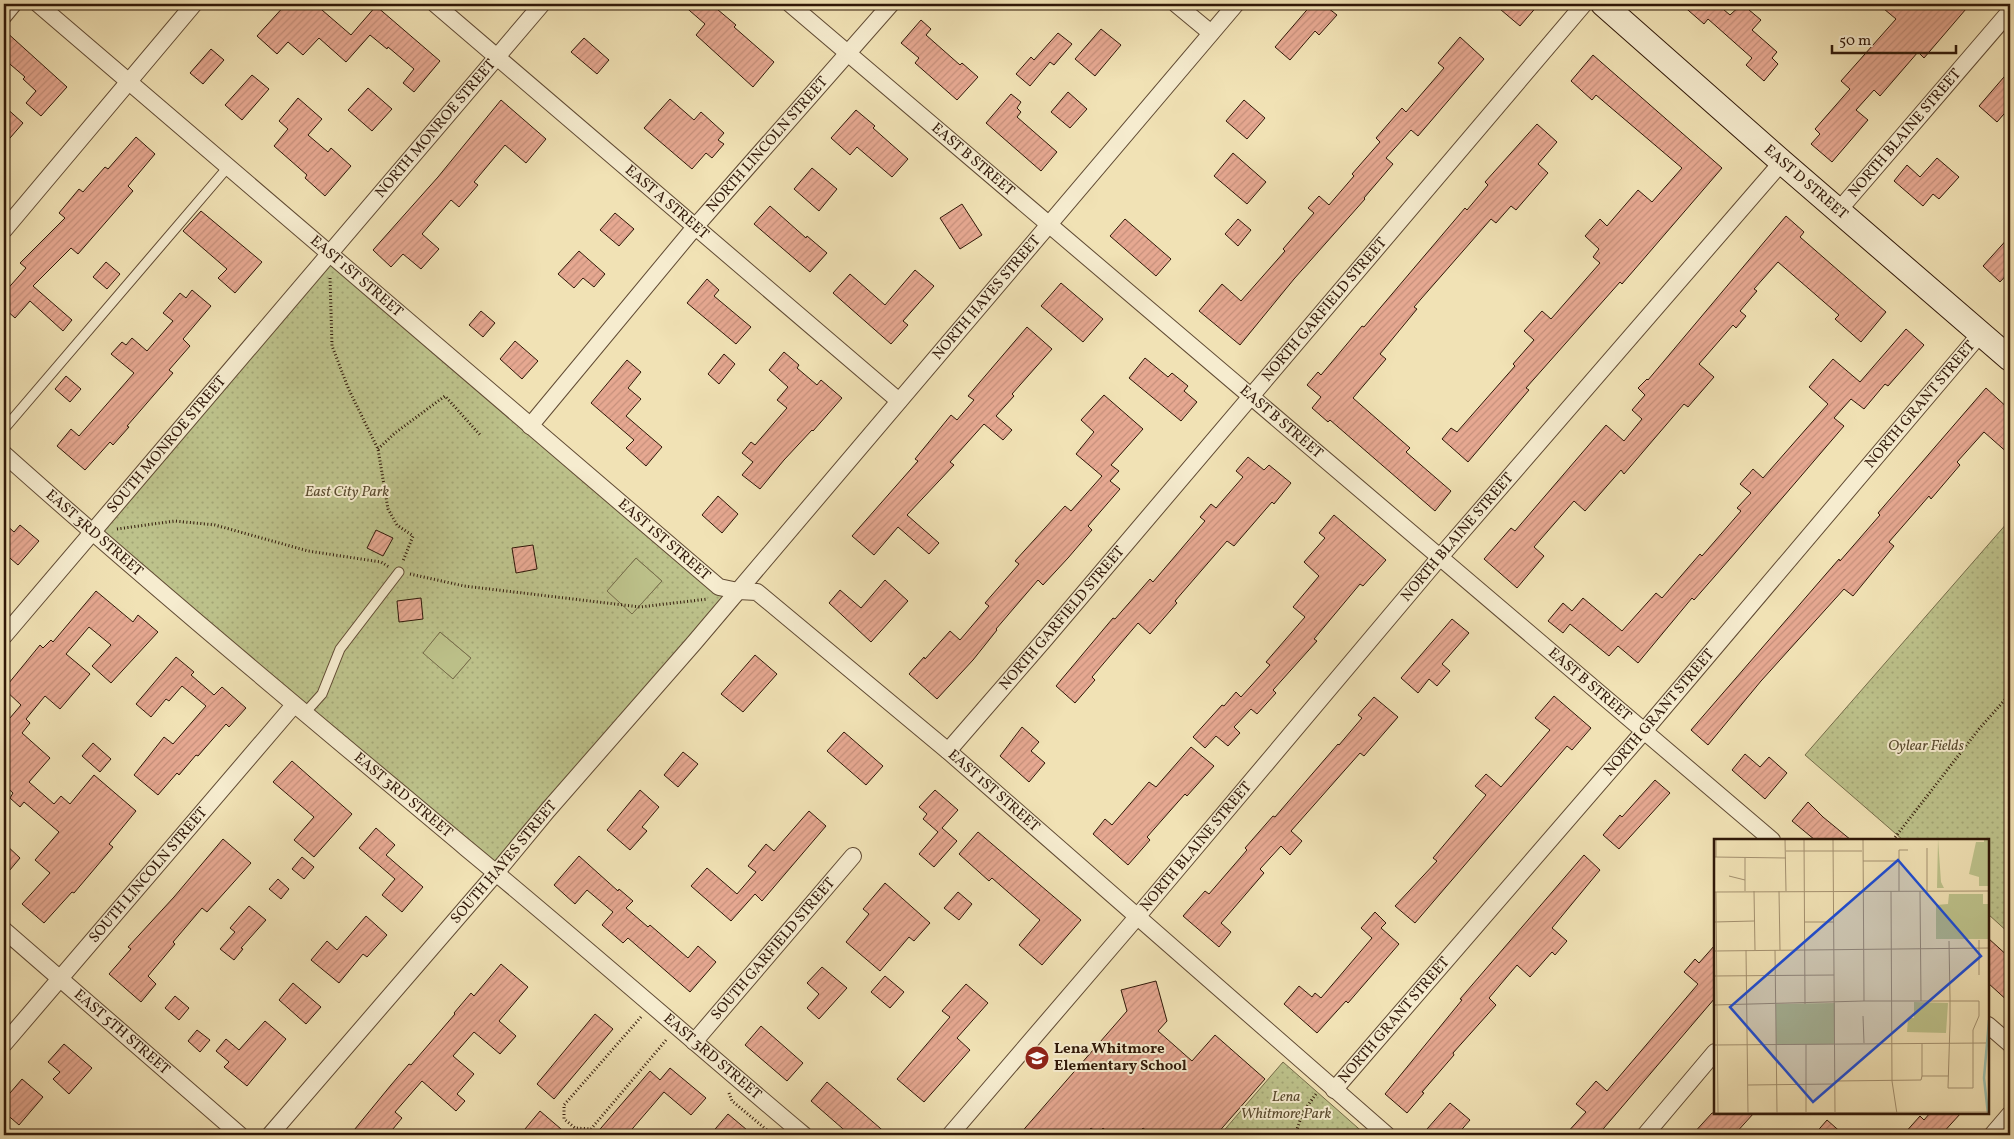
<svg xmlns="http://www.w3.org/2000/svg" width="2014" height="1139" font-family="Vollkorn,serif">
	<defs>
		<pattern id="park-dots" width="8" height="8" patternUnits="userSpaceOnUse" patternTransform="scale(1.25)"><rect width="8" height="8" fill="#bdc28b"/><path d="M2 2h.1M6 6h.1" fill="none" stroke="#a3a676" stroke-width="1.8" stroke-linecap="round"/></pattern>
		<pattern id="building-hatch" width="6" height="6" patternUnits="userSpaceOnUse" patternTransform="scale(1.25)"><rect width="6" height="6" fill="#e6a891"/><path d="M-1 1l2-2M0 6l6-6M5 7l2-2" fill="none" stroke="#c6907c"/></pattern>
	</defs>
	<rect width="100%" height="100%" fill="#f1e2b5"/>
	<filter id="stains"><feTurbulence type="fractalNoise" baseFrequency=".004" numOctaves="4"/><feColorMatrix values="0 0 0 0 .2 0 0 0 0 .09 0 0 0 0 .02 0 0 0 .5 -.17"/></filter>
	<radialGradient id="worn" r=".72"><stop offset=".6" stop-color="#630" stop-opacity="0"/><stop offset="1" stop-color="#630" stop-opacity=".3"/></radialGradient>
	<path fill="#bdc28b" stroke="#766d4a" d="M636,558l26,23 -30,34 -26,-24z
		M440,632l31,26 -18,21 -31,-26z"/>
	<path fill="url(#park-dots)" stroke="#766d4a" fill-rule="evenodd" d="M330,253l389,334 19,4 -242,282 -405,-341zM636,558l26,23 -30,33 -25,-23zM440,632l31,26 -18,21 -30,-26z
		M2008,522l2,2v410l-22,-20v-74h-85l-98,-85z
		M1283,1062l83,73h-146z"/>
	<path fill="url(#building-hatch)" stroke="#301808" d="M286,4h29l36,31 25,-29 64,55 -26,31 -11,-9 11,-14 -26,-22 -1,2 -17,-14 -24,27 -27,-24 -16,17 -15,-13 -11,12 -20,-18z
		M682,4h29l25,21 -2,2 40,35 -21,25 -57,-52 9,-11z
		M1312,4h11l14,11 -18,20 -4,-4 -25,29 -15,-13z
		M1494,4h45l-19,22z
		M1681,4h36l13,11 12,-11 19,16 -9,10 25,22 -5,6 6,6 -14,17 -18,-16 6,-7 -44,-39 -4,5z
		M1878,4h81l7,5 -42,49 -6,-6 -38,44 -6,-6 -18,20 12,10 -36,42 -21,-18 9,-10 -5,-5 35,-40 -9,-8 55,-62z
		M921,20l10,9 -5,6 34,30 2,-2 16,14 -21,23 -42,-37 4,-5 -18,-15z
		M1101,29l20,16 -26,31 -20,-17z
		M4,30l63,57 -26,29 -15,-13 10,-12 -13,-12 2,-2 -21,-18z
		M1058,33l14,11 -18,21 -4,-3 -20,24 -14,-12 15,-17 3,3z
		M1460,37l24,22 -66,77 -7,-6 -25,28 7,6 -29,34 1,1 -71,80 -54,66 -41,-34 23,-27 19,17 44,-50 -2,-2 31,-36 -6,-5 11,-12 10,9 25,-29 -2,-2 28,-32 -4,-4 26,-30 4,4 38,-44 -6,-5z
		M584,38l25,22 -12,14 -26,-22z
		M211,49l13,11 -21,24 -13,-11z
		M1593,55l129,113 -100,116 -2,-2 -94,106 3,2 -61,72 -26,-23 9,-11 6,4 58,-66 -2,-2 21,-24 -10,-9 18,-20 9,8 49,-56 -7,-6 6,-8 -14,-13 15,-17 7,7 31,-36 14,12 30,-34 -86,-73 -4,5 -21,-19z
		M2010,70v37l-13,15 -18,-16z
		M252,75l17,14 -27,31 -17,-15z
		M368,88l24,21 -20,22 -24,-21z
		M1068,92l19,17 -17,19 -19,-16z
		M1011,94l10,8 -4,6 4,4 -4,5 40,35 -16,19 -55,-48z
		M298,98l24,21 -14,16 20,17 3,-4 20,18 -26,30 -20,-18 2,-3 -33,-29 14,-17 -9,-8z
		M670,99l24,21 7,-8 23,21 -6,7 6,4 -12,14 -6,-5 -14,16 -48,-41z
		M501,100l45,39 -20,24 -21,-18 -31,37 4,3 -19,22 -8,-7 -29,34 17,15 -18,20 -18,-15 -12,13 -18,-17 65,-73z
		M1244,100l21,18 -18,21 -21,-18z
		M4,106l19,17 -19,22z
		M856,110l19,16 -2,2 35,31 -16,18 -35,-30 -7,8 -19,-17z
		M1537,124l20,18 -19,22 10,9 -32,37 -5,-4 -15,17 -5,-4 -77,88 3,2 -37,45 6,5 -33,39 57,50 -4,4 45,39 -16,20 -105,-91 -2,2 -16,-14 9,-11 -14,-12 11,-13 3,3 41,-49 2,1 101,-119 2,2 21,-25 -3,-3z
		M136,137l19,17 -27,32 5,5 -55,63 -7,-6 -38,38 39,34 -9,11 -33,-30 -15,17 -11,-10v-15l22,-25 -6,-5 45,-45 -6,-5 20,-24 4,3 22,-25 3,2z
		M1233,153l33,29 -19,22 -33,-28z
		M1937,158l22,19 -20,22 -6,-5 -10,12 -29,-25 13,-16 13,12z
		M812,168l25,21 -18,22 -25,-22z
		M962,204l20,31 -22,14 -20,-31z
		M770,206l36,32 1,-2 20,17 -17,19 -56,-48z
		M201,211l61,51 -27,31 -17,-15 9,-9 -44,-38z
		M615,213l19,16 -15,17 -19,-16z
		M1786,216l18,16 -4,5 86,75 -25,30 -26,-23 4,-4 -61,-53 -24,27 3,2 -17,20 6,5 -10,12 -3,-3 -34,39 15,13 -26,30 -4,-3 -60,70 -3,-4 -36,41 -11,-10 -40,46 10,9 -27,32 -33,-29 27,-31 4,3 91,-106 18,16 18,-22 -10,-9 13,-15 -7,-7 9,-9 1,1z
		M1125,219l46,40 -15,17 -46,-40z
		M1238,219l13,11 -13,16 -13,-12z
		M2010,236v35l-10,11 -17,-16z
		M579,251l26,23 -11,13 -11,-9 -9,10 -16,-14z
		M106,262l14,12 -13,15 -14,-12z
		M915,270l19,16 -31,35 5,4 -17,19 -58,-51 17,-19 35,31z
		M707,279l12,11 -5,6 37,31 -15,17 -49,-41z
		M1061,283l42,36 -20,23 -42,-36z
		M192,290l19,16 -28,33 7,7 -21,24 4,3 -46,53 2,1 -16,18 -3,-3 -25,28 -28,-24 14,-17 8,7 55,-63 -23,-19 11,-12 4,3 6,-7 15,13 26,-30 -10,-8 17,-20 6,5z
		M481,311l14,12 -12,14 -14,-12z
		M1027,327l25,22 -40,45 2,2 -18,20 16,14 -9,10 -19,-16 -34,38 4,3 -47,50 32,28 -10,11 -31,-27 -24,28 -22,-19 66,-75 -3,-2 36,-44 6,5 17,-20 -6,-4z
		M1906,329l18,16 -36,41 -3,-2 -21,25 -13,-10 -17,19 10,8 -115,134 -35,40 -2,-2 -54,65 -20,-17 -9,10 -39,-32 -7,9 -15,-12 15,-18 9,8 11,-13 39,33 34,-38 6,5 38,-44 2,2 39,-45 -4,-3 14,-15 -11,-9 13,-15 10,9 65,-74 -19,-17 24,-28 27,23z
		M515,341l23,20 -16,18 -22,-20z
		M784,352l15,13 -2,3 20,17 4,-5 21,18 -29,33 -1,-1 -28,30 -24,29 -18,-14 11,-13 -11,-9 9,-11 4,3 32,-37 -10,-8 11,-13 -19,-17z
		M724,354l11,10 -16,20 -11,-10z
		M1145,358l23,19 4,-4 16,13 -4,5 13,11 -16,19 -52,-43z
		M627,360l14,12 -13,16 13,11 -15,17 36,31 -16,19 -20,-18 8,-8 -43,-37z
		M66,376l15,13 -11,13 -15,-13z
		M1986,388l24,22v45l-26,-23 -27,30 3,3 -29,34 -2,-3 -40,46 5,4 -41,50 -9,-7 -83,92 -53,64 -17,-15 148,-171 1,2 40,-46 -2,-2z
		M1104,395l39,34 -32,36 8,6 -9,10 10,8 -32,37 4,4 -24,28 -25,27 -5,-5 -42,49 1,1 -24,30 -36,39 -28,-25 15,-17 1,2 25,-28 10,9 29,-34 -4,-3 34,-39 -4,-3 50,-55 6,5 31,-35 -26,-22 18,-22 -13,-12z
		M1248,457l16,13 5,-5 22,18 -17,21 -2,-2 -38,44 -7,-5 -52,60 2,2 -27,31 -12,-11 -46,54 3,3 -20,23 -19,-17 57,-68 2,1 35,-40 3,3 52,-61 -5,-4 11,-13 5,4 27,-31 -7,-6z
		M718,496l20,18 -16,19 -20,-18z
		M1334,515l52,45 -23,26 -3,-2 -46,55 3,2 -44,49 3,3 -19,21 -6,-5 -17,18 6,6 -12,13 -12,-10 -11,12 -12,-11 29,-32 2,1 12,-14 5,5 29,-32 -4,-3 39,-45 -12,-10 26,-31 -15,-14 21,-24 -6,-5z
		M4,523l10,9 6,-7 19,16 -21,24 -14,-12z
		M376,530l17,8 -10,18 -16,-8z
		M533,545l4,24 -21,4 -4,-25z
		M885,580l23,21 -37,41 -42,-39 11,-13 21,18z
		M96,591l37,31 5,-7 20,17 -47,51 -19,-17 19,-21 -22,-18 -23,27 24,20 -30,35 -15,-13 -19,23 4,4 -8,10 28,25 -21,24 25,22 7,-8 9,8 24,-29 42,36 -27,33 4,3 -39,46 -2,-1 -28,31 -22,-19 28,-31 -15,-13 24,-28 -35,-30 -4,5 -10,-9 3,-5 -9,-8v-60l17,-20 -17,-16 36,-44 3,3 8,-8 2,2z
		M421,598l2,21 -24,3 -2,-21z
		M1452,619l17,14 -27,31 8,7 -13,15 -8,-7 -11,14 -17,-15z
		M755,655l22,19 -34,38 -22,-18z
		M176,657l18,15 -3,3 23,20 8,-8 24,21 -17,19 -3,-3 -28,32 -2,-1 -17,20 -2,-2 -19,22 -24,-20 30,-38 9,7 33,-38 -24,-20 -13,15 -3,-2 -15,18 -15,-13z
		M1554,696l37,32 -19,22 -5,-4 -152,177 -20,-17 42,-45 -4,-3 53,-63 -11,-9 11,-12 15,13 49,-57 -15,-12z
		M1374,697l24,20 -34,39 -4,-3 -69,78 11,10 -12,14 -9,-9 -21,23 4,4 -43,50 10,9 -12,15 -36,-31 22,-25 4,3 38,-44 -2,-2 28,-32 2,1 63,-73 1,1 23,-27 -4,-3z
		M1022,727l17,15 -8,9 14,12 -16,19 -29,-26z
		M844,732l39,34 -17,19 -39,-34z
		M93,743l18,16 -11,13 -18,-16z
		M1191,747l23,19 -27,30 -2,-2 -38,43 3,3 -22,25 -35,-31 12,-15 7,6 37,-43 7,5z
		M683,752l15,12 -20,23 -14,-12z
		M1745,754l15,13 9,-10 18,16 -22,26 -33,-29z
		M292,761l60,53 -38,43 -20,-17 20,-23 -41,-35z
		M1655,780l15,13 -51,56 -16,-14 17,-20 2,2z
		M640,790l19,17 -17,20 5,4 -17,19 -23,-20z
		M935,790l23,20 -16,18 15,13 -23,26 -15,-13 19,-22 -15,-13 4,-5 -8,-7z
		M1808,802l15,15 28,23h-36l-23,-19z
		M809,811l17,15 -64,75 -7,-7 -24,27 -40,-35 16,-18 30,26 19,-22 -8,-6 18,-22 8,7z
		M376,828l19,17 -9,10 37,32 -21,25 -20,-17 13,-16 -36,-31z
		M978,832l103,88 -39,45 -23,-20 21,-25 -48,-42 -3,3 -30,-27z
		M223,839l28,24 -44,49 -5,-4 -29,34 2,2 -27,32 8,8 -15,18 -32,-28 22,-25 -3,-2 46,-50z
		M4,843l16,15 -16,19z
		M1584,855l16,15 -48,58 15,13 -12,14 -3,-3 -22,25 -13,-12 -28,33 7,7 -43,48 1,2 -32,37 2,1 -17,20 -22,-19 77,-94 -2,-1z
		M579,856l39,35 1,-2 14,12 -7,7 22,19 2,-2 38,33 10,-12 18,16 -26,30 -62,-54 -5,5 -21,-18 11,-13 -26,-22 -12,14 -21,-19z
		M302,857l12,10 -10,12 -12,-10z
		M278,879l11,10 -8,10 -12,-10z
		M885,883l45,40 -16,18 -5,-4 -29,34 -34,-29 23,-28 -6,-5z
		M958,892l14,12 -13,16 -15,-12z
		M249,906l17,14 -25,28 2,1 -9,11 -14,-11 15,-17 -5,-4z
		M1375,912l11,11 -5,5 18,16 -51,59 -2,-2 -29,32 -33,-29 15,-18 13,11 3,-4 6,5 51,-60 -11,-10z
		M366,916l21,19 -20,22 -4,-3 -24,29 -28,-23 16,-19 10,9z
		M1988,938l22,20v45l-22,-20z
		M1715,945v53l-117,137h-33l21,-23 -10,-8 20,-23 11,10 91,-107 -14,-12 11,-13 4,4z
		M501,964l27,23 -29,34 17,15 -16,18 -26,-22 -21,24 21,18 -17,20 8,7 -9,10 -34,-30 -27,31 7,6 -14,17h-38l41,-50 18,-21 2,1 44,-51 -1,-1 17,-20 3,3z
		M822,967l25,21 -28,31 -12,-11 12,-14 -12,-11z
		M885,976l19,16 -14,16 -19,-16z
		M1156,981l11,40 -9,10 34,30 23,-26 50,44 -49,56h-64l-9,-7 -6,7h-26l-8,-7 -5,6 -7,-6 -6,7h-66l108,-124 -6,-21z
		M293,983l28,24 -15,17 -27,-24z
		M966,984l22,19 -31,35 13,12 -46,52 -27,-23 53,-62 -8,-6z
		M175,996l14,12 -10,12 -14,-12z
		M595,1014l18,15 -59,70 -17,-15z
		M265,1021l21,18 -39,47 -23,-19 5,-5 -13,-11 10,-12 13,11z
		M761,1026l42,37 -16,18 -42,-36z
		M197,1030l13,10 -10,12 -12,-11z
		M64,1044l28,24 -23,26 -16,-15 7,-7 -12,-10z
		M670,1068l36,30 -15,17 -27,-23 -37,43h-32l55,-64 10,9z
		M22,1079l21,18 -24,28 -15,-13v-12z
		M827,1082l61,53h-38l-39,-34z
		M1450,1103l20,17 -13,15h-23l-7,-6z
		M540,1111l28,24h-36l-7,-6z
		M1712,1113h42l-20,22h-42z
		M1930,1113h31l-20,22h-38l17,-19 4,4z
		M728,1114l25,21h-43z
		M1827,1120l17,15h-30z"/>
	<g fill="none" stroke-linecap="round" stroke-linejoin="round">
		<defs>
			<path id="lane" d="M4,21l14,-17
				M4,429l224,-262
				M304,714l18,-20 18,-45 59,-77"/>
			<g id="street">
				<path id="s1" d="M38,4l681,583 19,4 19,1 191,159 439,384"/>
				<path id="s2" d="M435,4l464,397"/>
				<path id="s3" d="M790,4l982,836"/>
				<path d="M1176,4l35,29"/>
				<path id="s4" d="M1839,210l171,-199"/>
				<path d="M4,230l190,-226"/>
				<path id="s5" d="M530,426l165,-199 196,-223"/>
				<path id="s6" d="M4,454c151,135 307,264 462,394 114,94 225,192 338,287"/>
				<path id="s7" d="M4,636l538,-632"/>
				<path id="s8" d="M948,751l97,-112 539,-635"/>
				<path id="s9" d="M4,930l236,205"/>
				<path d="M1988,1025l22,19"/>
				<path id="s10" d="M694,1042l159,-186"/>
				<path id="s11" d="M4,1044l290,-339"/>
				<path id="s12" d="M1334,1090l311,-360 336,-397"/>
				<path id="s13" d="M270,1135l226,-262 52,-63 146,-167 542,-639"/>
				<path id="s14" d="M950,1135l187,-218 303,-360 342,-395"/>
				<path d="M1645,1135l70,-83"/>
				<path d="M1992,1135l18,-21"/>
			</g>
			<g id="secondary">
				<path id="s15" d="M1603,4l179,158 228,197"/>
			</g>
		</defs>
		<use href="#lane" stroke="#604a33" stroke-width="11"/>
		<use href="#street" stroke="#604a33" stroke-width="18"/>
		<use href="#secondary" stroke="#301808" stroke-width="26"/>
		<path stroke="#301808" stroke-width="3" stroke-dasharray="1 2.5" stroke-linecap="butt" d="M330,278l2,68 17,44 29,59 10,60 9,16 16,11 -10,25
			M378,449l17,-16 50,-37 36,40
			M117,529l58,-8 40,4 93,26 73,11 8,5
			M410,574l54,12 176,21 68,-8
			M1893,840l86,-111 31,-35
			M641,1017l-77,88v14l11,9 16,1 76,-90
			M729,1093l3,8 41,34
			M1295,1135l8,-23 13,-18"/>
		<use href="#lane" stroke="#f6eccf" stroke-width="9"/>
		<use href="#street" stroke="#f6eccf" stroke-width="16"/>
		<use href="#secondary" stroke="#f6eccf" stroke-width="24"/>
	</g>
	<defs>
		<symbol id="school-disc" viewBox="-11 -11 22 22"><circle r="9.5" fill="#8f2418" stroke="#f6eccf"/><path d="M0-5L7-2L0 1L-7-2ZM-4 1L0 2.5L4 1V4Q0 6-4 4Z" fill="#fff"/></symbol>
	</defs>
	<g fill-rule="evenodd">
		<use href="#school-disc" x="1023" y="1044" width="28" height="28"/>
	</g>
	<g text-anchor="middle" dominant-baseline="central" stroke-width="4" stroke-linejoin="round" paint-order="stroke">
		<g font-size="15" fill="#301808" stroke="#f6eccf">
			<text stroke="none"><textPath href="#s7" startOffset="666">NORTH MONROE STREET</textPath></text>
			<text stroke="none"><textPath href="#s4" startOffset="101">NORTH BLAINE STREET</textPath></text>
			<text stroke="none"><textPath href="#s5" startOffset="368">NORTH LINCOLN STREET</textPath></text>
			<text stroke="none"><textPath href="#s3" startOffset="240">EAST B STREET</textPath></text>
			<text stroke="none"><textPath href="#s15" startOffset="270">EAST D STREET</textPath></text>
			<text stroke="none"><textPath href="#s2" startOffset="305">EAST A STREET</textPath></text>
			<text stroke="none"><textPath href="#s1" startOffset="419">EAST 1ST STREET</textPath></text>
			<text stroke="none"><textPath href="#s13" startOffset="1102">NORTH HAYES STREET</textPath></text>
			<text stroke="none"><textPath href="#s8" startOffset="580">NORTH GARFIELD STREET</textPath></text>
			<text stroke="none"><textPath href="#s12" startOffset="902">NORTH GRANT STREET</textPath></text>
			<text stroke="none"><textPath href="#s3" startOffset="645">EAST B STREET</textPath></text>
			<text stroke="none"><textPath href="#s7" startOffset="251">SOUTH MONROE STREET</textPath></text>
			<text stroke="none"><textPath href="#s6" startOffset="120">EAST 3RD STREET</textPath></text>
			<text stroke="none"><textPath href="#s14" startOffset="784">NORTH BLAINE STREET</textPath></text>
			<text stroke="none"><textPath href="#s1" startOffset="824">EAST 1ST STREET</textPath></text>
			<text stroke="none"><textPath href="#s8" startOffset="175">NORTH GARFIELD STREET</textPath></text>
			<text stroke="none"><textPath href="#s3" startOffset="1050">EAST B STREET</textPath></text>
			<text stroke="none"><textPath href="#s12" startOffset="498">NORTH GRANT STREET</textPath></text>
			<text stroke="none"><textPath href="#s1" startOffset="1244">EAST 1ST STREET</textPath></text>
			<text stroke="none"><textPath href="#s6" startOffset="525">EAST 3RD STREET</textPath></text>
			<text stroke="none"><textPath href="#s14" startOffset="379">NORTH BLAINE STREET</textPath></text>
			<text stroke="none"><textPath href="#s13" startOffset="359">SOUTH HAYES STREET</textPath></text>
			<text stroke="none"><textPath href="#s11" startOffset="222">SOUTH LINCOLN STREET</textPath></text>
			<text stroke="none"><textPath href="#s10" startOffset="122">SOUTH GARFIELD STREET</textPath></text>
			<text stroke="none"><textPath href="#s12" startOffset="92">NORTH GRANT STREET</textPath></text>
			<text stroke="none"><textPath href="#s9" startOffset="156">EAST 5TH STREET</textPath></text>
			<text stroke="none"><textPath href="#s6" startOffset="930">EAST 3RD STREET</textPath></text>
		</g>
		<g font-size="15" font-style="italic" fill="#5a4b2f" stroke="#f6eccf">
			<text x="347" y="492">East City Park</text>
			<text x="1926" y="746">Oylear Fields</text>
			<text x="1286" y="1097">Lena<tspan x="1286" dy="17">Whitmore Park</tspan></text>
		</g>
		<g font-size="15" font-weight="bold" fill="#301808" stroke="#f6eccf" text-anchor="start">
			<text x="1054" y="1049">Lena Whitmore<tspan x="1054" dy="17">Elementary School</tspan></text>
		</g>
	</g>
	<g transform="translate(1714 839)">
		<rect width="275" height="275" fill="#f1e2b5"/>
		<path d="M270,0h5v47h-10v-9l-10,-3 7,-32h8z" fill="#bdc28b"/>
		<path d="M224,0l3,43 3,6h-7z" fill="#bdc28b"/>
		<path d="M235,55h34v10h6v35h-53v-34l12,-1zM200,163l34,1 -2,30 -39,-1 1,-14h6zM121,164v41l-59,1v-41z" fill="#bdc28b"/>
		<path fill="none" stroke="#9bbead" stroke-width="2.5" d="M274,275l-4,-36 5,-58"/>
		<path fill="none" stroke="#a49170" stroke-width="1" d="M2,0v18M71,0l1,52M90,0l1,165M119,0l2,273M149,0l1,162M72,12h76M0,18l72,1M31,19v33M149,22h36M15,37l16,4M40,52l1,59M65,52l1,59M177,52l1,190 5,33M185,52v-41h9M206,52l1,110M213,52v-43M0,53l275,-1M2,53l2,221M0,83l40,-1M91,83h29M265,101v35M32,111l2,163M61,111l2,163M0,112l275,-3M0,137l120,-1M0,166l150,-4h115v15l-6,14v58h-25l2,-65v-25l-1,-57M149,177l1,27M208,204v33M92,205v68M0,206l272,-2M121,242l86,-1 1,-4h26M34,246l87,-1M0,274l275,-1"/>
		<path fill="#1d4ed8" fill-opacity="0.15" stroke="#1d4ed8" stroke-width="2.5" d="M184,21l83,96 -168,146 -83,-95z"/>
		<rect width="275" height="275" fill="none" stroke="#301808" stroke-width="2.5"/>
	</g>
	<rect width="2014" height="1139" fill="none" stroke="#f1e2b5" stroke-width="20"/>
	<rect x="5" y="5" width="2004" height="1129" fill="none" stroke="#301808" stroke-width="2.5"/>
	<rect x="10" y="10" width="1994" height="1119" fill="none" stroke="#301808"/>
	<path d="M1832 45v8h124v-8" fill="none" stroke="#301808" stroke-width="2.5"/>
	<text x="1839" y="45" font-size="15" fill="#301808" stroke="#f6eccf" stroke-width="4" paint-order="stroke">50 m</text>
	<rect width="100%" height="100%" filter="url(#stains)"/>
	<rect width="100%" height="100%" fill="url(#worn)"/>
</svg>
